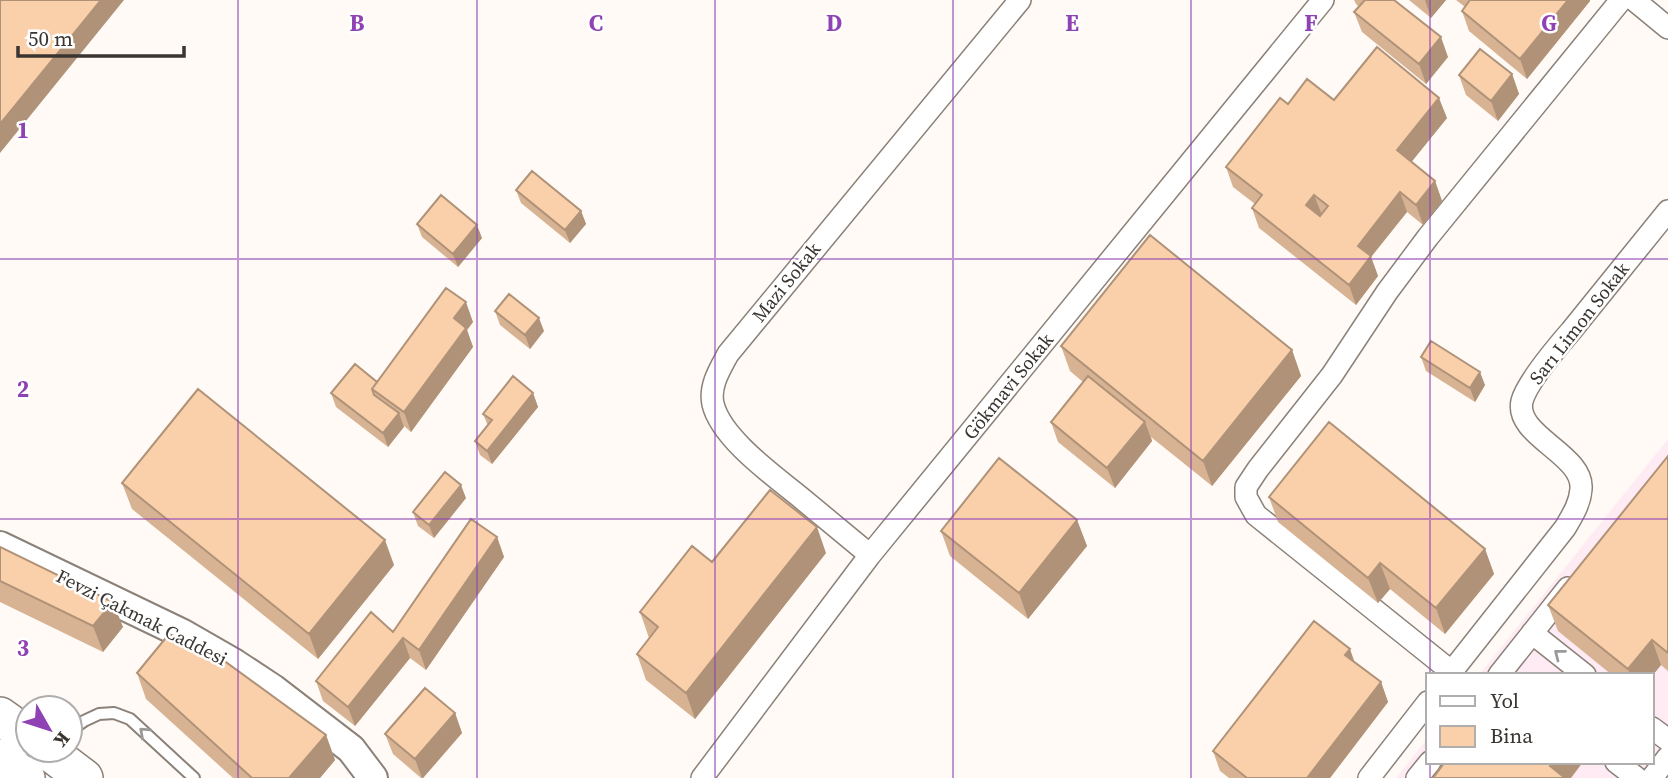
<svg xmlns="http://www.w3.org/2000/svg" width="1668" height="778" font-family="'Source Serif 4',serif">
	<rect width="100%" height="100%" fill="#fffaf6"/>
	<path fill="#ffebf3" d="M1668,439v339h-272l32,-40v24h224v-87h-173z"/>
	<g fill="none" stroke-linecap="round" stroke-linejoin="round">
		<defs>
			<path id="lane" d="M70,731l14,-10 15,-7 15,-1 16,6 64,59"/>
			<path id="street" d="M1634,0l34,28
				M870,555c-23,-19 -47,-39 -70,-58 -27,-22 -79,-59 -87,-93 -4,-18 7,-35 15,-50l292,-354
				M1532,633l53,42
				M1452,672l-196,-157 -10,-18v-10l12,-18 74,-94 55,-83 41,-55 193,-237
				M1449,675l116,-147c7,-12 15,-24 16,-39 3,-35 -67,-53 -59,-88 5,-19 36,-55 49,-70 32,-40 65,-80 97,-120
				M1499,675l69,-87
				M1652,728l16,12
				M1616,762l21,16
				M702,778l168,-223 453,-555
				M1369,778l59,-76
				M1417,778l13,-16
				M1652,778l16,-21"/>
			<path id="secondary" d="M0,546l181,87 54,31 38,25 78,60 22,29"/>
			<path id="highway" d="M0,716l28,20
				M47,750l37,28
				M0,758l26,20"/>
		</defs>
		<use href="#lane" stroke="#8b8178" stroke-width="14"/>
		<use href="#street" stroke="#8b8178" stroke-width="24"/>
		<use href="#secondary" stroke="#8b8178" stroke-width="32"/>
		<use href="#highway" stroke="#8b8178" stroke-width="40"/>
		<use href="#lane" stroke="#fff" stroke-width="10"/>
		<use href="#street" stroke="#fff" stroke-width="21"/>
		<use href="#secondary" stroke="#fff" stroke-width="28"/>
		<use href="#highway" stroke="#fff" stroke-width="37"/>
	</g>
	<path fill="#d7b393" d="M1354,0h40l54,57 -22,27 -64,-52 -8,-20 5,-5 -3,-3z
		M1409,0h37l-15,18z
		M1456,0h134v1l-63,78 -58,-48 -7,-20 3,-4z
		M1512,74l7,20 -21,27 -32,-26 -7,-20z
		M1334,100l113,18 -36,44 24,19 7,20 -19,24 -16,-13 -36,45 7,19 -22,29 -97,-77 -7,-20 3,-4 -22,-17 -7,-20 62,-63z
		M516,190l65,21 5,13 -16,19 -49,-40z
		M417,224l65,14 -24,29 -36,-30z
		M495,311l49,20 -14,18 -30,-24z
		M473,322l-6,8 6,17 -62,85 -7,-6 -16,21 -52,-40 -5,-14 46,-11z
		M1061,346l231,4 9,26 -89,110 -61,-49 1,4 -37,47 -57,-46 -7,-20 32,-40 -13,-11z
		M1421,357l64,28 -10,17 -49,-31z
		M533,393l5,14 -46,57 -12,-9 -5,-14 13,-15 -5,-12z
		M1668,456v215l-7,-6 -9,11v-1h-40l-54,-44 -10,-26z
		M122,483l272,82 -76,94 -186,-150z
		M1269,497l216,52 9,25 -49,60 -55,-45 -12,14 -100,-81z
		M466,498l-32,40 -16,-12 -5,-14z
		M1077,520l10,26 -59,73 -78,-63 -9,-25z
		M497,537l7,20 -78,113 -16,-12 -55,68 -32,-25 -7,-20 77,-49z
		M0,547l123,80 -20,25 -103,-50z
		M826,553l-131,166 -49,-39 -9,-26 12,-16 -9,-26 72,-50z
		M1354,662l27,20 7,20 -58,76h-101l-9,-7 -7,-20z
		M137,673l189,62 9,25 -15,18h-87l-87,-79z
		M455,713l7,20 -39,45h-2l-28,-24 -8,-20z"/>
	<path fill="#af9278" d="M101,0h23l-124,153v-29z
		M1425,0h21l-15,18z
		M1568,0h22v1l-63,78 -7,-20z
		M1441,37l7,20 -22,27 -7,-20z
		M1512,74l7,20 -21,27 -7,-20z
		M1439,98l8,20 -42,52 -8,-20z
		M1435,181l7,20 -19,24 -7,-20z
		M1400,192l7,20 -36,45 7,19 -22,29 -7,-20 9,-39z
		M1314,195l8,20 -9,10 -7,-20z
		M581,211l5,13 -16,19 -5,-13z
		M477,225l5,13 -24,29 -5,-13z
		M466,302l7,20 -6,8 6,17 -62,85 -7,-20 50,-94z
		M539,318l5,13 -14,18 -5,-14z
		M1292,350l9,26 -89,110 -9,-25z
		M1480,372l5,13 -10,17 -5,-14z
		M533,393l5,14 -46,57 -5,-13z
		M399,413l5,14 -16,20 -5,-14z
		M1145,422l7,19 -37,47 -8,-20z
		M461,485l5,13 -32,40 -5,-13z
		M1077,520l10,26 -59,73 -9,-26z
		M817,527l9,26 -131,166 -9,-26z
		M497,537l7,20 -78,113 -7,-20z
		M385,540l9,25 -76,94 -9,-25z
		M1485,549l9,25 -49,60 -9,-26z
		M1380,563l10,26 -12,14 -10,-25z
		M113,602l10,25 -20,25 -10,-26z
		M403,638l7,20 -55,68 -7,-19z
		M1652,640l9,25 -9,11v-1h-22l-2,-6z
		M1350,649l7,20 -12,-14z
		M1381,682l7,20 -58,76h-23z
		M455,713l7,20 -39,45h-1l-7,-19z
		M326,735l9,25 -15,18h-31z
		M1554,762h29l-12,16h-16l-5,-12z"/>
	<path fill="#fad0ab" stroke="#af9278" stroke-width="2" fill-rule="evenodd" d="M0,0h101l-101,124z
		M1365,0h29l47,37 -22,27 -65,-52z
		M1470,0h98l-48,59 -58,-48z
		M1377,47l62,51 -42,52 38,31 -19,24 -16,-13 -42,54 13,10 -22,29 -97,-77 10,-13 -36,-28 54,-69 8,6 19,-25 27,21zM1314,195l14,11 -8,10 -14,-11z
		M1480,49l32,25 -21,27 -32,-26z
		M532,171l49,40 -16,19 -49,-40z
		M441,195l36,30 -24,29 -36,-30z
		M1150,235l142,115 -89,111 -142,-115z
		M446,288l20,14 -12,16 12,10 -62,84 -32,-23z
		M509,294l30,24 -14,17 -30,-24z
		M1431,341l49,31 -10,16 -49,-31z
		M355,364l22,18 -5,7 2,6 25,18 -16,20 -52,-40z
		M513,376l20,17 -46,58 -12,-10 17,-21 -9,-6z
		M1088,376l57,46 -38,46 -56,-46z
		M198,389l187,151 -76,94 -187,-151z
		M1329,422l156,127 -49,59 -56,-45 -12,15 -99,-81z
		M1668,456v197l-16,-13 -24,29 -80,-64z
		M999,458l78,62 -58,73 -78,-62z
		M445,472l16,13 -32,40 -16,-13z
		M770,490l47,37 -131,166 -49,-39 21,-27 -18,-15 52,-66 20,16z
		M471,519l26,18 -78,113 -16,-12 -55,69 -32,-26 55,-69 22,20z
		M0,547l113,55 -20,24 -93,-45z
		M1314,621l36,28 -5,6 36,27 -74,96h-60l-34,-27z
		M169,634l43,18 114,83 -37,43h-37l-115,-105z
		M425,688l30,25 -40,46 -30,-25z
		M1445,762h109l-4,4 15,12h-132z"/>
	<defs><path id="oneway-chevron" d="M-2-3.5L2.5 0L-2 3.5" fill="none" stroke-width="1.6" stroke-linecap="round" stroke-linejoin="round" transform="scale(1.75)"/></defs>
	<g stroke="#9c9a98">
		<use href="#oneway-chevron" transform="translate(1559 654) rotate(-142)"/>
		<use href="#oneway-chevron" transform="translate(144 732) rotate(-138)"/>
	</g>
	<path fill="none" stroke="#8e42b4" stroke-width="2" stroke-opacity="0.55" d="M238,0v778M477,0v778M715,0v778M953,0v778M1191,0v778M1430,0v675M0,259h1668M0,519h1668M1430,762v16"/>
	<g text-anchor="middle" dominant-baseline="central" stroke-width="5" stroke-linejoin="round" paint-order="stroke">
		<g font-size="19" fill="#3a3531" stroke="#fff">
			<text transform="translate(786 282) rotate(-51)">Mazi Sokak</text>
			<text transform="translate(1579 323) rotate(-52)">Sarı Limon Sokak</text>
			<text transform="translate(1008 386) rotate(-51)">Gökmavi Sokak</text>
			<text transform="translate(142 617) rotate(27)">Fevzi Çakmak Caddesi</text>
		</g>
	</g>
	<g font-size="23" text-anchor="middle" font-weight="bold" fill="#8e42b4" stroke="#fff" stroke-width="5" stroke-linejoin="round" paint-order="stroke">
		<text x="357" y="31">B</text>
		<text x="596" y="31">C</text>
		<text x="834" y="31">D</text>
		<text x="1072" y="31">E</text>
		<text x="1311" y="31">F</text>
		<text x="1549" y="31">G</text>
		<text x="23" y="138">1</text>
		<text x="23" y="397">2</text>
		<text x="23" y="656">3</text>
	</g>
	<rect x="1426" y="673" width="228" height="91" fill="#ffffff" stroke="#b0aead" stroke-width="2"/>
	<rect x="1440" y="696" width="35" height="10" fill="#ffffff" stroke="#b0aead" stroke-width="2"/>
	<text x="1490" y="708" font-size="21" fill="#3a3531">Yol</text>
	<rect x="1440" y="726" width="35" height="21" fill="#fad0ab" stroke="#b0aead" stroke-width="2"/>
	<text x="1490" y="743" font-size="21" fill="#3a3531">Bina</text>
	<g transform="translate(49 729) rotate(129)"><circle r="33" fill="#ffffff" stroke="#b0aead" stroke-width="2"/>
	<path d="M0-5L12 26L0 18L-12 26Z" fill="#8e42b4"/>
	<text y="-10" font-size="19" font-weight="bold" text-anchor="middle" fill="#3a3531">K</text>
	</g>
	<path d="M18 46v10h166v-10" fill="none" stroke="#3a3531" stroke-width="3.5"/>
	<text x="28" y="46" font-size="21" fill="#3a3531" stroke="#ffffff" stroke-width="5" paint-order="stroke">50 m</text>
</svg>
